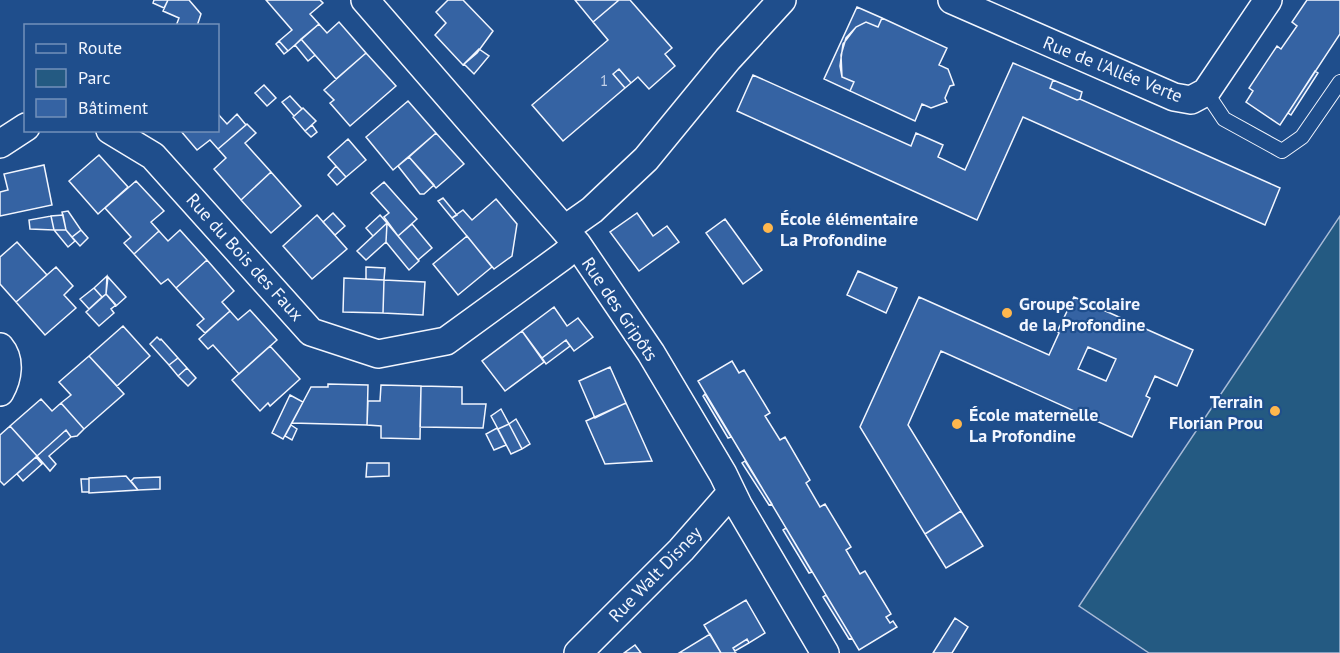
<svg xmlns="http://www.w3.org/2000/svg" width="1340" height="653" font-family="'PT Sans',sans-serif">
	<rect width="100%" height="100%" fill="#1f4e8c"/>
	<path fill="#245a82" stroke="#a8bbd7" stroke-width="1.5" d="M1340,216v437h-191l-70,-47z"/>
	<path fill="#3563a3" stroke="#f2f6ff" stroke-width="1.5" fill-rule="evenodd" d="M154,0h14l-4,8 -11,-5z
		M168,0h21l12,14 -4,12h-21l3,-8 -16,-7z
		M266,0h54l3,3 -13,11 9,10 -31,27 -9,-10 13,-11z
		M448,0h15l30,31 -16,22 -14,12 -28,-30 11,-12 -10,-11z
		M575,0h44l-26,22z
		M619,0h11l42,48 -7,6 10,12 -26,23 -11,-12 -7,6 -12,-14 -6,5 12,14 -62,53 -31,-36 76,-65 -15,-18z
		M1307,0h33v34l-60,91 -34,-23 7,-11 -4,-3 28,-42 4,3 16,-23 -5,-4z
		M857,7l25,11 -4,9 -12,-5 -10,5 -13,17 -3,22 2,11 12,5 -4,9 -26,-12z
		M882,18l65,30 -8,17 9,4 6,16 -4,1 -5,12 2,4 -16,6 -9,-4 -7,17 -65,-30 4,-9 -12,-5 -1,-22 5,-17 10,-11 10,-5 12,5z
		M339,22l27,31 -30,26 -35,-40 18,-15 8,9z
		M301,39l14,16 -7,6 -13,-16z
		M279,41l9,10 -4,3 -8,-10z
		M479,49l10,7 -15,18 -10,-10z
		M366,53l30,33 -46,40 -20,-23 4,-3 -10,-10z
		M1013,63l40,17 -3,8 27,12 3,-1 200,89 -15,37 -242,-108 -46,103 -240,-109 16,-36 158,71 5,-13 27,12 -5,12 27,13z
		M619,69l12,14 -6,5 -12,-14z
		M1315,71l3,2 -27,42 -3,-2z
		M1053,80l29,12 -2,7 -3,1 -27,-12z
		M264,85l12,13 -9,8 -12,-13z
		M290,96l12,13 -8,7 -12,-14z
		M408,101l28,32 -43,37 -27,-33z
		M303,108l13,13 -11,10 -12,-14z
		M218,114l9,10 10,-10 9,11 -28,24 -8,-9 -13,10 -17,-20h38z
		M247,124l9,9 -11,10 26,29 -30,28 -27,-31 12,-11 -8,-9z
		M312,125l5,7 -6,5 -6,-6z
		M436,133l28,31 -28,24 -27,-31z
		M348,139l18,21 -20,17 -18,-20z
		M99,155l29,32 -30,27 -29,-33z
		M409,157l25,28 -10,9h-4l-22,-28z
		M44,165l8,40 -52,11v-24l8,-2 -4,-16z
		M336,166l10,11 -9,8 -9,-10z
		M271,172l30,34 -30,27 -30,-33z
		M136,181l28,30 -13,11 8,9 -25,23 -10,-11 7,-6 -26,-29z
		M384,182l33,37 -19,17 -14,-19 5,-4 -18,-20z
		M443,198l14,17 -5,3 -14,-17z
		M496,199l21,25 -5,32 -18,13 -42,-51 11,-8 9,10z
		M68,211l13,19 -9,7 -6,-7 -4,-18z
		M333,213l12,13 -10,9 -12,-13z
		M637,213l16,23 14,-10 12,16 -40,29 -29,-39z
		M63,215l3,15h-12l-3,-14z
		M317,215l30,34 -35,30 -29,-33z
		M380,215l7,8 -14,13 -7,-8z
		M51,216l3,14 -24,-1 -1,-9z
		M725,219l37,51 -19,14 -37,-51z
		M387,223l32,38 -10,9 -23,-28z
		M387,223l-1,19 -20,18 -9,-9z
		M412,224l20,24 -14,12 -20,-24z
		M54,230h12l9,11 -7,6z
		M81,230l7,8 -8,8 -8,-9z
		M180,230l27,30 -31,28 -8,-9 -7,5 -27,-30 25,-23 9,10z
		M467,236l25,31 -34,28 -25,-31z
		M17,242l30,33 -31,27 -16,-18v-27z
		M207,260l27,31 -12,11 8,9 -25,22 -8,-8 7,-6 -28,-31z
		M56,267l17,19 -9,9 12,13 -31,27 -29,-33z
		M366,267l19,1 -1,12 -18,-1z
		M858,271l39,17 -11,25 -39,-18z
		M107,276l-1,18 -4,3 -8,-9z
		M108,277l18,20 -10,9 -10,-12z
		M344,278l40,2 -1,33 -40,-1z
		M384,280l41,2 -2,33 -40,-2z
		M94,288l8,9 -13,12 -9,-10z
		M106,294l10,11 -5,4 3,4 -15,13 -13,-14z
		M919,297l130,58 10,-22 -2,-1 17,-35 119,53 -16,36 -22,-10 -9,20 4,2 -18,39 -191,-86 -33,74 53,86 -36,23 -65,-107zM1088,347l28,12 -10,22 -28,-12z
		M554,307l13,19 11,-8 15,19 -19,14 -8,-11 -24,18 -20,-27z
		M250,310l27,30 -38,34 -26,-29 -5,4 -9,-10 31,-28 8,9z
		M123,326l27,30 -33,30 -28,-30z
		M522,331l22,31 -39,29 -23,-30z
		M157,337l3,3 1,-1 17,19 -9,7 -19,-21z
		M566,340l4,6 -24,18 -4,-6z
		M270,346l30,33 -30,27 -2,-3 -8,8 -28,-31z
		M89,356l35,38 -40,35 -23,-26 10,-8 -12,-13z
		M178,358l9,10 -9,8 -9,-11z
		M732,361l7,12 5,-3 26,43 -5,3 15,24 5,-3 25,43 -4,3 14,24 5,-3 26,43 -5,3 14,24 5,-3 26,43 -5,3 4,6 3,-2 4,6 -38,23 -161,-269z
		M610,367l16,36 -31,15 -16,-37z
		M187,368l9,10 -8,8 -10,-10z
		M328,384l40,1 -1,40 -75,-2 19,-36h17z
		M381,385l40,1 -1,53 -39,-1v-12l-14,-1 1,-24h12z
		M421,386l41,1v17h24l-3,24 -63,-1z
		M705,394l26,43 -3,1 -25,-42z
		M290,395l13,7 -20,37 -11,-6z
		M41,399l11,12 9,-8 23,26 -7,7 -6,1 -5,-7 -29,26 -27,-30z
		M626,403l26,58 -47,3 -19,-43z
		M501,409l8,15 -11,5 -7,-13z
		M516,419l14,25 -8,5 -13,-25z
		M509,424l13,25 -11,5 -13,-25z
		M291,425l6,4 -5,11 -7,-4z
		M10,426l27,30 -33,29 -4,-4v-46z
		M497,428l9,17 -12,5 -8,-16z
		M66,430l5,7 -22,19 7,8 -6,7 -13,-15z
		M36,457l6,7 -19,17 -6,-7z
		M745,461l27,43 -3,1 -27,-42z
		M367,463h22v13l-23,1z
		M126,476l12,14 -49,3v-15z
		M160,477v12l-22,1 -7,-9 3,-3z
		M81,479h8v13h-7z
		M961,511l22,35 -37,22 -21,-34z
		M786,528l26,44 -3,1 -26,-43z
		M826,595l26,43 -3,1 -26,-42z
		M746,600l19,33 -16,10 -2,-4 -14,9 3,5h-15l-17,-28z
		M955,618l13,9 -16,26h-19z
		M710,634l11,19h-42z
		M747,639l2,4 -14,8 -2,-3z
		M635,645l6,8h-17z"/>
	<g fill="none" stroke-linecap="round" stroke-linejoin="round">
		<defs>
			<path id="lane" d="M1206,92l18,27 58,32 20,-14 38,-55"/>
			<path id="street" d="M365,0l212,244 74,109 72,121 15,31 87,148
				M952,0l222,97 17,3 15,-8 62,-92
				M110,130l43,26 158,176 67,22 68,-13 117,-85 14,-12
				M0,144l26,-17
				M565,229l27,-19 54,-51 82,-100 54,-59
				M0,347c11,13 8,31 0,45
				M578,653l103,-103 50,-57"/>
		</defs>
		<use href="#lane" stroke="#f2f6ff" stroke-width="16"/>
		<use href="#street" stroke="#f2f6ff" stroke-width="30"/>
		<use href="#lane" stroke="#1f4e8c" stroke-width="14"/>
		<use href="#street" stroke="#1f4e8c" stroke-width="27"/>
	</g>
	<g fill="#ffb74d" stroke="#1f4e8c" stroke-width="2">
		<circle cx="768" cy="228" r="6"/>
		<circle cx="1007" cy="313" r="6"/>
		<circle cx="1275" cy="411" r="6"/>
		<circle cx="957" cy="424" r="6"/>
	</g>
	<g text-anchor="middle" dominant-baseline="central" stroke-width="4.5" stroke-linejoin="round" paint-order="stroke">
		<g font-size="15" fill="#c3d1e8">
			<text x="604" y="80">1</text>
		</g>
		<g font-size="18" fill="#f2f6ff" stroke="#1f4e8c">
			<text transform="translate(1113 69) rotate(22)">Rue de l'Allée Verte</text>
			<text transform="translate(245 257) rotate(48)">Rue du Bois des Faux</text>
			<text transform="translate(620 309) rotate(56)">Rue des Gripôts</text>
			<text transform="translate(655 574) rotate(-46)">Rue Walt Disney</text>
		</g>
		<g font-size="18" font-weight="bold" fill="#f2f6ff" stroke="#1f4e8c" text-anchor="start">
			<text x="780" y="218">École élémentaire<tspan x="780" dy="21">La Profondine</tspan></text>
			<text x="1019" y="303">Groupe Scolaire<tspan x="1019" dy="21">de la Profondine</tspan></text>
			<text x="1263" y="401" text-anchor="end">Terrain<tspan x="1263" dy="21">Florian Prou</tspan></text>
			<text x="969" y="414">École maternelle<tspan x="969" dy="21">La Profondine</tspan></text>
		</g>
	</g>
	<rect x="24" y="24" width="195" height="108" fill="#1f4e8c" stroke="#7391ba" stroke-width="1.5"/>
	<rect x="36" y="44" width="30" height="9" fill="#1f4e8c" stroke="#7391ba" stroke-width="1.5"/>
	<text x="78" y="54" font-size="18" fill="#f2f6ff">Route</text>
	<rect x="36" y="69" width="30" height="18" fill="#245a82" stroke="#7391ba" stroke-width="1.5"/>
	<text x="78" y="84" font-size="18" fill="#f2f6ff">Parc</text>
	<rect x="36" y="99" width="30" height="18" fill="#3563a3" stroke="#7391ba" stroke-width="1.5"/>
	<text x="78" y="114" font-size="18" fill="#f2f6ff">Bâtiment</text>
</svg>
